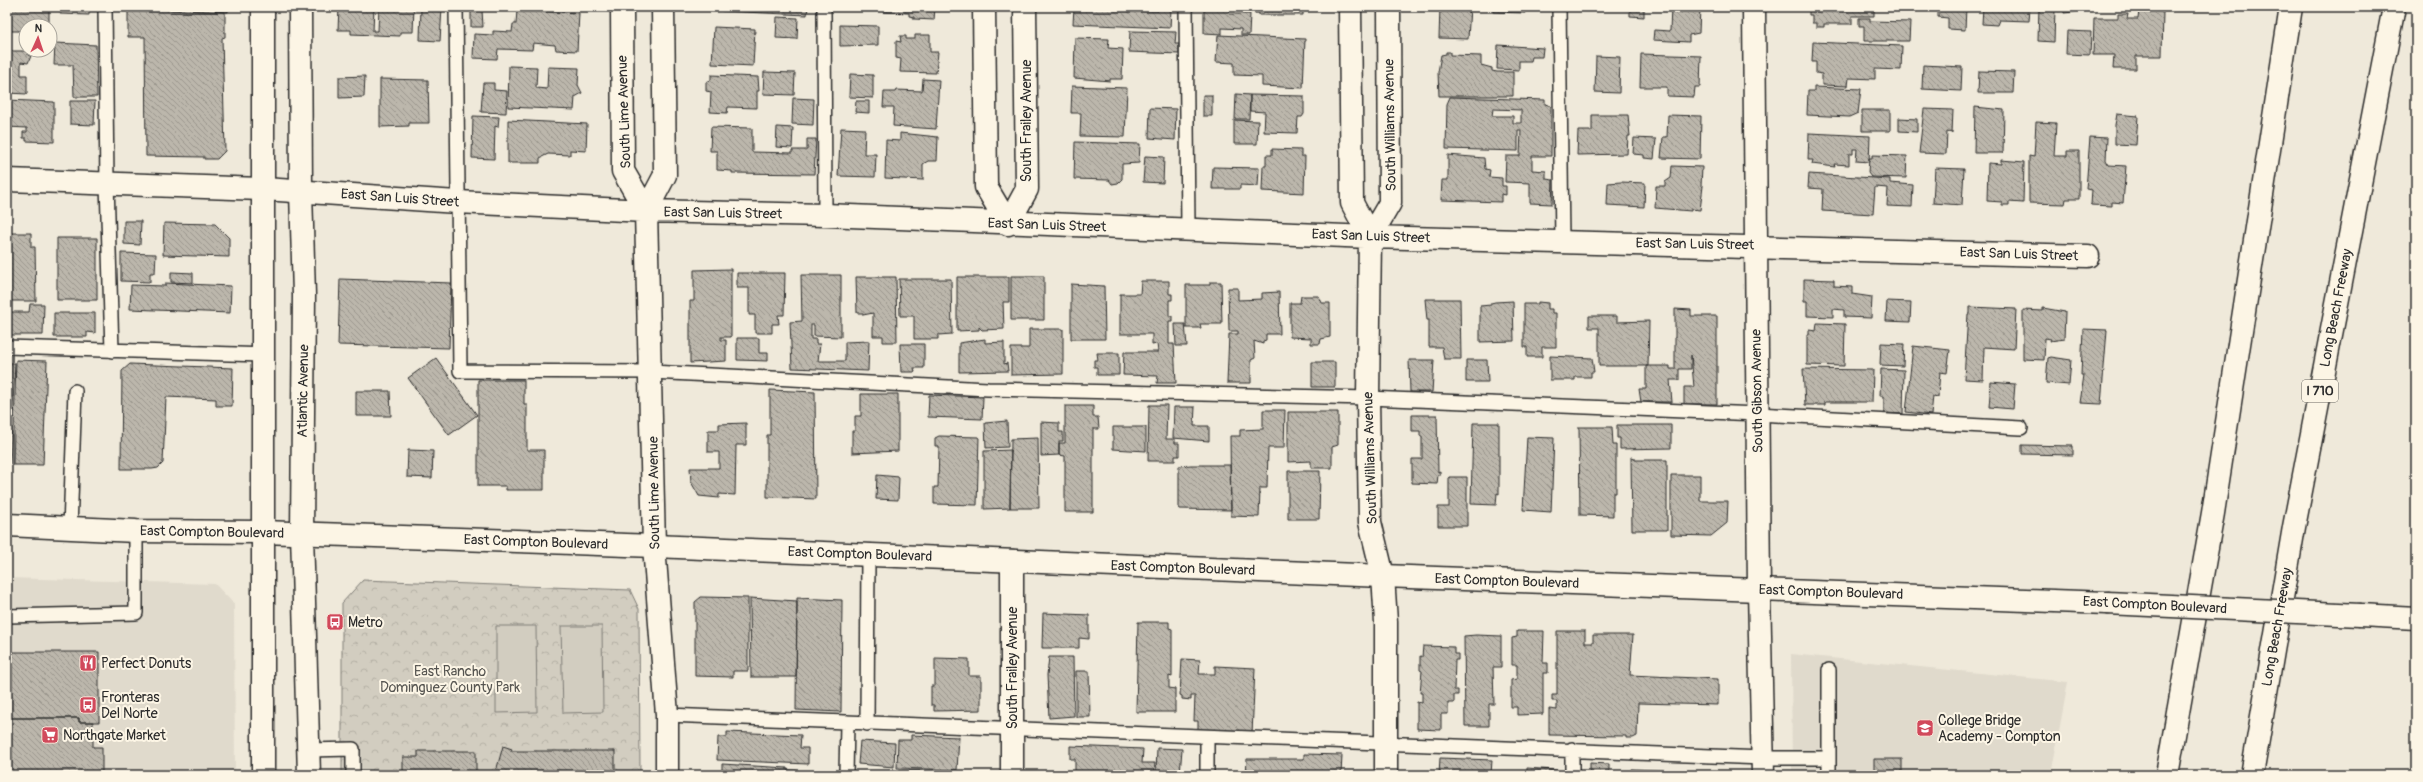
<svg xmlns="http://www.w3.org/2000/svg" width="2423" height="782" font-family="Pangolin,sans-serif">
	<defs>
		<pattern id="park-crowns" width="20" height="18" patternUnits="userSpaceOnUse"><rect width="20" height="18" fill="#d2cdc0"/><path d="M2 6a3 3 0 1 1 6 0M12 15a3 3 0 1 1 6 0" fill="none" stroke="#b4b0a5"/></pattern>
		<pattern id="building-back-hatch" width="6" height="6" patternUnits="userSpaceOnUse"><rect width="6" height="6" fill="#bcb7ac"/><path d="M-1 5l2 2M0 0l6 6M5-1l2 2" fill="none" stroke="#99958c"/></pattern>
	</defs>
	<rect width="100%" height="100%" fill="#efe9da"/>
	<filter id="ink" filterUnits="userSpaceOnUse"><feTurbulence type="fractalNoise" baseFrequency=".025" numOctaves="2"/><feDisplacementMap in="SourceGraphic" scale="8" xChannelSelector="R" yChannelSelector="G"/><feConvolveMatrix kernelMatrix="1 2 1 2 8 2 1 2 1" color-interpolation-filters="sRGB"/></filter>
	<g filter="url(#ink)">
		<path fill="#e0dacc" d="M7,578l208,6 19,20 1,171h-228z
			M1791,654l277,28 -17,93h-259z"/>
		<path fill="url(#park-crowns)" stroke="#7e7c76" d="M363,580l267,10 9,19 1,166h-298v-172z"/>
		<path fill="#d2cdc0" stroke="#7e7c76" d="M496,626h40l1,86 -41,1z
			M561,626h41l1,86 -40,1z"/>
		<path fill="url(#building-back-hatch)" stroke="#2b2b2b" fill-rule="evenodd" d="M7,7h42v19h-23v5h-18z
			M61,7h28v8l-29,-1z
			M118,7h110v5l-110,-4z
			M339,7h35l-1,24h5l1,-24h35l-1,25h-13v4l-49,-2v-4h-13z
			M421,7h21l-2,34 -20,-1z
			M722,7h86l-1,8 -85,-4z
			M883,7h52l-1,13 -20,-1v-2l-5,-1v-3l-26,-1z
			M1074,7h49l-1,3 36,1v-3l13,1 -1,19 -97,-4z
			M1204,7h26l-1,7h21l-1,21h-8v-6l-19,-1v6l-18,-1z
			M1260,7h43v8h-44v-2h-4v-5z
			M1440,7h30l-2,32 -29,-1z
			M1493,7h32v6l-32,-1z
			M1603,7h22v2z
			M1630,7h14v10l-14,-1z
			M1671,7h29l-1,26 -10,2v7l-36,-2 1,-10 16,1z
			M1812,7h62v9h-22v8h-28v3h-8v-4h-4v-8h-3v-7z
			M1938,7h28l-1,23 -17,-1v-11l-10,-1z
			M1983,7h47l-1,14 -30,-1 -2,5 -15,-1z
			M2039,7h42v4l-17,2v-3l-6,1 -3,-2 -1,33 -16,-1z
			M128,8l97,4v25l-3,1 3,113 -8,8h-13v-2l-58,-1 -1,-119h-17z
			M471,10h11l1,17h-12z
			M517,10l62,3 -2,38 -21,-1 -1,-5 -22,-2 -1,7 -34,-1 -1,10 -24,-1 1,-24 19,1v-4l19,1 1,-8h3z
			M2139,10l24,1 -1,45h-26v13h-23l1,-14h-21l1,-37h24v-4h10l-1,5h11z
			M777,17l21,1 -1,21 -21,-1z
			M1859,18h11v3l40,1 -1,19h-45v-15h-5z
			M840,25l38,1v19l-38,1z
			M714,27l41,2 -2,37 -41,-2z
			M1130,31l46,1 -1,12h4v10l-50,-2z
			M2067,31l24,1 -1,23 -24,-1z
			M915,35h15v17h8l-2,21 -36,-1 1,-13 -5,-1v-17l5,1 -1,-6h6v3h9z
			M1218,35l87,4 -2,49 -41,-2v-10l-28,-1v-12l-18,-1z
			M1075,38l34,1 -1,9 15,1 -1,30h-12v2l-36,-3z
			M1813,42l89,4 -1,24 -26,-1v10l-26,-1 -1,8 -26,-1v-11l-6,-1v-11h-4z
			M55,43l41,2 1,52h-23l-1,-32h-19z
			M1498,45l45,3 -1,9h-10l-1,4h-12v9l-22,-1z
			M7,51h21v4l3,1 -3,7 -7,-1v13h6v19l-20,-1z
			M1446,52h4v3l31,1v9l11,3v3l5,1h16v24h-74l-1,-24 3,-17 5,-1z
			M1641,54l60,2 -1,31h-5l-1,10 -27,-1v-9h-27z
			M1596,56l24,1 -1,36 -24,-1z
			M1923,65l39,2 -1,24 -39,-2z
			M509,66l28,1 -1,21 11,1 1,-22 31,1 -1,17 4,8 -7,4 -1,13 -66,-3z
			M1979,71l35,1 -1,21h-35z
			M764,72l31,1 -1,22 -31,-1z
			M850,74l23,1v23l-24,-1z
			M711,75l47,2 1,14h-2v17l-29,-1 -1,6 -17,-1 1,-20 -5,-1v-9l5,-2z
			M365,76l-1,21 -25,1v-21z
			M380,79l48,1 1,43h-20v3l-29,1z
			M923,79l16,1 -3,49 -43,-3 1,-19h-11l1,-15h11l1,-2 26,1z
			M483,83h11v7l13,1 -1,22 -25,-1z
			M1072,86l55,2 -2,49 -45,-1 1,-23h-10z
			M1814,87l47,2 -3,24 -9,4 -42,-2 1,-24h6z
			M1236,94l14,1 -1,24h-14z
			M1203,95h9v21h-9z
			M1250,95l54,1v18l-2,3h-4l-1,16 -33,-1 1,-20 -15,-1z
			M1450,97l95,3v4l6,2v50h-19v14l14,1v8l7,1 -1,24 -22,-1v-20l-25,-1 1,-26h14l1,-26h-3v21l-72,-2 1,-45zM1493,109l28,1v13h-8v-7h-21z
			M793,98l21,1 -1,26 -21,-1z
			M7,100l47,2v40l-28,-1v-3h-3v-6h4v-4l-20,-1z
			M70,101h25l-1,24 -24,-1z
			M856,101h13v12l-14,-1z
			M1975,107l29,3 -1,43h-29z
			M1150,108l26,1 -1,31 -26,-2z
			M1924,109l29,1 -1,23 -5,-1 -1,22 -27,-1z
			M1862,110h28v21h-28z
			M2117,114l21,2 -2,29 -21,-1v-19z
			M1592,115h36l2,21h-2l-1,18 -50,1 1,-24h14z
			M1668,115l33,1 -1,43 -39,-1 2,-21h4z
			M473,116l26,1 -1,10 -3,-1 -1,33 -22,-1z
			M1899,118l18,1v13l-18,-1z
			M508,120l79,4 -1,27 -16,-1v5l-22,-1 -8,4v5h-32z
			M1234,120l24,1 -1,23h-23z
			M2036,122l20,1 -2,33h13v-5h12v48h-13l-1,5 -36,-1v-47l5,1z
			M711,127l41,1v24l40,1v-3h15v-11h9l-2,35 -82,-1v-2l-15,-1v-19h-7z
			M777,127l16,1 -1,20 -16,-1z
			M841,128l24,1 -1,25h12l-1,23 -37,-1z
			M900,133l38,4 -1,24h-9l-5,3v16l-38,-2 1,-38 14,1z
			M1809,133l61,3 -1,26 -13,-1 1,-12h-4v5h-4v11l-15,-1 1,3 -23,-3 1,-4h-5z
			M2090,137l17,1 -1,22 3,5 17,1 -3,37 -11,-1v4l-21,-1 1,-15 -6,-1z
			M1634,138l22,1 -2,20 -10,-1v-3l-11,-1z
			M1075,142l65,2 -1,19 -17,1v15l-4,4 -6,1 -3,-4 -35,-1z
			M1272,149l29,1v6h4l-1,37 -42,-2 1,-25h3v-11h6z
			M1448,155l36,3 1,11 5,1 -1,7 13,1v8h4v9l-5,-1v8l-60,-2 1,-20h6z
			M1872,155l35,1 -1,22 -35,-1 -3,-4 1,-15h3z
			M1145,156l19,1 -1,26 -20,-1z
			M2001,160l23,2 -1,41 -14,-1v3h-7v-3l-15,-1 1,-38 13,1z
			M1672,166l30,1 -1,19h2l-3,24 -9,-1v2l-36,-3 1,-22h9v-4l6,-4z
			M1213,167l46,1 -1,18 -18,-1v4h-28z
			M1935,168l29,1 -2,36 -29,-2z
			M1809,174l81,5v4l23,2 -1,22 -25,-1 1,-18 -13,-1 -2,27 -51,-3 1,-22 -15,-1z
			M1621,182l24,1 -1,24 -37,-2 1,-22z
			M124,221h17l-1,24 -16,-1z
			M164,223l51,1 14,14v19l-66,-2z
			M7,233h24v14h4l1,54h-29z
			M57,238h40v62h-40z
			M121,253l35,1 -1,19h-5v9l-29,-1z
			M731,269v68h-10v3h5v21l-36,2v-62h4v-31z
			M171,272l22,1v10l-22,-1z
			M737,273h48l-1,42h-6l1,9h-7v9h-17v-18h-6v-27h-12z
			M801,275h40v62l-27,-1v-11h-3v14h5v5h4l-2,17h27v-19l24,-1 -1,30 -76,-3 -2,-46 12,-1z
			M1011,276h33v44h-33z
			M856,277h40l1,65h-14v-6h-10v-23l-10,2v-2h-6z
			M957,277h52v25h-6l1,27 -22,1 -3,-3v3l-22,1z
			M340,279l111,4 -2,65 -111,-3z
			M899,279h52l1,55 -14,1v4h-24v-23h-14z
			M1804,279l30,1v6l18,1v7l20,3 -1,21 -27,-1v-7l-11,-1v8l-26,-1v-15h-3z
			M1141,281h28v13h3v6h-3v16h3v5h-3v23h5l2,39h-19l1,-7 -35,-1 1,-23h34l-1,-8 -5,1v-11h-32v-40h20z
			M1210,282h11l1,42h-22l1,4h-15v-43h24z
			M165,283l66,3 -1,27 -100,-4 1,-24 34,1z
			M1071,284l33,2 1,53h-34z
			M1228,288h10v12l24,-1v-6l17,-1 1,42h-14v6l-3,1v3l-9,-3 1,17 -4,2v23h-24l2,-49h9v-3h-9z
			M1301,296h18l3,7h8v34l-9,2 -1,5h-9v-6l-21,-1v-34h10z
			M1425,299h35l1,60h-17l-2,-12h-13v-27h-2z
			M1513,301l1,40 -34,1v-36l11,-1v-2l4,-1z
			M1887,301l24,1 -1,20 -24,-1z
			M1538,302l10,1v6h4v4h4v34h-14v10h-15v-10h-3v-43h14z
			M30,304h14l-1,31h-36v-23h22z
			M1970,307l46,2 -2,40 -30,-2 -1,33 -19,-1 4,-65h2z
			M2043,308l22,4 -1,27 -14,2 1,-2 -6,-1 -1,22 -21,-1v-49l20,1z
			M1675,309l16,1v6h26v88h-33v-17h10l-3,-32v14h-12v11h-9l2,22h-31l-2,-13h7v-23h24v3h5z
			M54,313h41v20l-8,-1v5h-33z
			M1589,316h28v6l32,-1 -1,45h-49v-38h-10z
			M1817,323l28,1 -1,42 -37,-1v-30h2v-5l7,1z
			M1175,324h10l2,22h-11z
			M1029,329h34v45l-52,1v-27h18z
			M2083,329l24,1 -6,74 -21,-1 4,-28h-3z
			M737,338h22v15h9v8l-31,-1z
			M985,339v4l19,-1v22l3,-1 1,8 -49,1v-29z
			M1881,343l23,1 -1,22 -23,-1z
			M900,344h24v24h-10l1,4h-14z
			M1913,346l37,4 -3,23 -7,-1 -2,25 -5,-1 -2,19 -25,-3z
			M1097,353h22v22h-22v-8h-3v-7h4z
			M1550,356l42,2 2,14h-3v5h-16v3h-25z
			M2051,357l20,3 -2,25 -23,-2 2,-25z
			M436,358l41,57 -28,20 -41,-57z
			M16,360l31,1 -4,104h-30z
			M1409,360h25l-2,32h-22z
			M1466,360h21l1,22h-22z
			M1312,362h23v25h-23z
			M7,363h8l-5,101h-3z
			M130,364l103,4 -1,38h-16v-7l-50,-2 -3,66 -5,5 -6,1h-31l1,-98z
			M1803,369l70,1 -1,32h-47v3h-20z
			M1881,369l23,1 -1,44 -19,-1v-17h-4z
			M478,380h46v24h3v46h17v40h-38v-4h-28z
			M1991,382l24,2 -2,25 -24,-2z
			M770,390l45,2 1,107 -49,-2v-62h3z
			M356,391h34l1,25h-35z
			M861,394h37v57l-46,2v-22h3v-15h6z
			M929,395l54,2 -1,22 -54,-2z
			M1149,405h18l-1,34h9v4h4v13h-4v5h-27z
			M1065,406h28v11h5l1,12h-6v83h-28v-56l-6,-1v-12h6z
			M1174,407h21l-1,19h15v15l-36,-3z
			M1263,410h22l-1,38h-16l-1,40h-7l-1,29 -28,-1 -1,-80h10v-6l23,-1z
			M1288,412h50v33l-6,2v21h-21v-7l-23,1z
			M1412,415h25l1,57 2,-1v4h-2l-1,9 -25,-1v-24h10v-23h-2v-5h-8z
			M1007,421l1,26 -22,1 -1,-25z
			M1041,422l18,1v9h4v9h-4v14l-18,1z
			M746,423v22h-10l-1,50 -16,-1v4l-20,-2 -8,-14 -1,-14h29v-16h-11v-22h11v-6z
			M1473,423h26v71l-2,-1 -1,12 -25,-1z
			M1617,425h54v23l-51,1v-11h-3z
			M1113,427h33v24l-33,-2z
			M1579,427h33l1,18h3v48h-3v23l-33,-1z
			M939,436l40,1 -2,68 -43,-1v-17h4l1,-41h-4v-8z
			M1527,437l27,1 -3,74 -28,-2z
			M1038,438l1,70h-29l1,-69z
			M2022,445l51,1v9l-51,-1z
			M408,450l25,1 -1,27 -25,-1z
			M1011,450l-1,58 -26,1v-58z
			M1631,457l4,1v2h32v70h-35z
			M1191,465h39l1,45 -52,-1v-43z
			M1288,471h32l-1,48h-31z
			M877,475l22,2 -1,23 -22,-1z
			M1671,475h29v26h28l-1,22 -16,13 -40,-1z
			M1449,477h18v49h-29v-19h11z
			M701,597l47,1v73h-15v6l-38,-1v-74z
			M750,598l47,3 -1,76h-45z
			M797,598l45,2 -1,112 -45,-2z
			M1043,613l46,2v24l-10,-1v10h-37z
			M1138,622h31v6l3,1v48l-3,-1v12l6,1v23h-39z
			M1517,631h27l-1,32h5v10h-5v41l-26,1v-8h-6v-27l6,-1v-14h-5v-27l5,-1z
			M1557,631h28v12h8v-8h40l-3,40 88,4v26l-80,-2 -1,33 -4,2h-7v-2l-77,-1v-26l8,1v-9h-5v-6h5z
			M1476,635l25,1v31h-8l1,37h-5v22h-24l-1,-90z
			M1423,646l31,1v7h4v6h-3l-1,30h4v5h-4v8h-6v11h-7v16l-24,-1v-27l5,1v-10h-2l2,-22 -2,-1v-14l2,1z
			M7,652h92v70h-20v-4h-72z
			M1049,657h24l1,59 -25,2 -2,-43z
			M935,658l34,1v17h12v34l-47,1v-6h-3v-19h4z
			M1182,659l18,1 -1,14h16v-8l40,2 -3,66 -54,-2v-11h-4l1,-25h-4v4l-9,-1v-3l-2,-1z
			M1076,671h13l1,46h-14z
			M7,718h72v4h14v25h9v28h-95z
			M727,732l74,3 -1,13h8v16l-91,-4 1,-23h9z
			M911,735l48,2 -2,33 -60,-2 1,-28h13z
			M860,741l35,2 -1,24 -36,-3z
			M503,746l9,3 -1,2h104v24h-120z
			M1070,746l73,3 -1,14h13l-1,12h-79v-16h-5z
			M1157,748l25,1 -2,25 -24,-1z
			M418,751h58v24h-73v-18h15z
			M1304,754l38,1 -1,20h-95l1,-16h57z
			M1440,758l52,2 -1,15h-52z
			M1874,759h28v16h-28z
			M1590,763l19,1v11h-22h3z
			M722,764l65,4v2l19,1v4h-84z
			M1527,768l39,3v4h-39z
			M1631,769l76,3v3h-76z
			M902,771h18v4h-18z"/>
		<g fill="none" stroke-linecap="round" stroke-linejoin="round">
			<defs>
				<path id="service" d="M105,7l2,176 5,168
					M456,7l4,364 191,1 337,17 380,9 390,16 263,14
					M824,7l1,208
					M1186,7l2,223
					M1559,7l3,234
					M7,347l258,8
					M70,528l5,-137
					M7,616l129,-3v-82
					M1829,670v105
					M667,715l1096,43h66
					M867,724l1,-169
					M1572,749v26
					M308,750l45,-1v26
					M846,775l1,-53
					M1207,775v-38"/>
				<path id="minor" d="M622,7l1,164 23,40 8,335 13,169v60
					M984,7l2,180 22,37
					M1350,7l2,196 18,34 -2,161 2,124 13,54 3,46v153
					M7,180l257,9 193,13 189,9 179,4 545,22 718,19
					M646,211l19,-36 -2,-168
					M1008,224l19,-35 -2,-182
					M1370,237l20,-34 -1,-196
					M1759,590l4,185
					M1012,775v-214"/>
				<path id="tertiary" d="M1754,7l5,583"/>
				<path id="secondary" d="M7,525l129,6 127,1 391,14 729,30 724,27
					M2360,615l56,3"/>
				<path id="primary" d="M263,7v768
					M300,7l1,184 3,104 -2,238 7,242"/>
				<path id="motorway" d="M2167,775l46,-262 78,-506
					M2252,775l42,-248 100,-520"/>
			</defs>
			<use href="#service" stroke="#2b2b2b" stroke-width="16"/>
			<use href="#minor" stroke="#2b2b2b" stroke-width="25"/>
			<use href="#tertiary" stroke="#2b2b2b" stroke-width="25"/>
			<use href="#secondary" stroke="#2b2b2b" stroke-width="25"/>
			<use href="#primary" stroke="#2b2b2b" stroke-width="25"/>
			<use href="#motorway" stroke="#2b2b2b" stroke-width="25"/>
			<use href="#service" stroke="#fcf5e5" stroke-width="13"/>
			<use href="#minor" stroke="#fcf5e5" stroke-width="22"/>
			<use href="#tertiary" stroke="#fcf5e5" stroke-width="22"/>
			<use href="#secondary" stroke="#fcf5e5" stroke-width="22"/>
			<use href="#primary" stroke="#fcf5e5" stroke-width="22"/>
			<use href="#motorway" stroke="#fcf5e5" stroke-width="22"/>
			<defs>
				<path id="secondary-bridge" d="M2107,603l253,12"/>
			</defs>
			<use href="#secondary-bridge" stroke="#2b2b2b" stroke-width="25" stroke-linecap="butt"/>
			<use href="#secondary-bridge" stroke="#fcf5e5" stroke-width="22"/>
		</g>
	</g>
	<defs>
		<symbol id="bus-square" viewBox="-11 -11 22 22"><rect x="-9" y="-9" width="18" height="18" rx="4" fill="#d1495b" stroke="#fcf5e5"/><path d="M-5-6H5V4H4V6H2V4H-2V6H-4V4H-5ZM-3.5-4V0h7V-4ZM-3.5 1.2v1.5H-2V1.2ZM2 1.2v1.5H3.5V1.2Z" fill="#fff"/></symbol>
		<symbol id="restaurant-square" viewBox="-11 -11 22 22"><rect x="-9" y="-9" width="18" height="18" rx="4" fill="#d1495b" stroke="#fcf5e5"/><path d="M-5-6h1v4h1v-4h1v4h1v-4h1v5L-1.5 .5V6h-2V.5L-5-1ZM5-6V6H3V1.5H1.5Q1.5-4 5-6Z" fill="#fff"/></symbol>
		<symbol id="school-square" viewBox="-11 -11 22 22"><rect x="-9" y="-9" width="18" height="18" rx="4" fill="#d1495b" stroke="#fcf5e5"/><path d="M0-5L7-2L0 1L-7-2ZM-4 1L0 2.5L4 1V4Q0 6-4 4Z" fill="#fff"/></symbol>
		<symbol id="supermarket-square" viewBox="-11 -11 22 22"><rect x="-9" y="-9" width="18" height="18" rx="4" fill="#d1495b" stroke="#fcf5e5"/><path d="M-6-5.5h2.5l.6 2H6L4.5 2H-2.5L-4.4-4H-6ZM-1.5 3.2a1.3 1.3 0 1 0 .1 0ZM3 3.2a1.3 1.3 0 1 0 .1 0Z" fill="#fff"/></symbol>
	</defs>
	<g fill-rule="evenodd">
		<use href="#bus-square" x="325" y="612" width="20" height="20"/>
		<use href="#restaurant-square" x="78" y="653" width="20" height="20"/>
		<use href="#bus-square" x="78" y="695" width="20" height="20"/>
		<use href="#school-square" x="1915" y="718" width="20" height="20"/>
		<use href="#supermarket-square" x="40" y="725" width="20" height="20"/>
	</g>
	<g text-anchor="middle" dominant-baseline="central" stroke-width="4" stroke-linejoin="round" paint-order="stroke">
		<rect fill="#fcf5e5" stroke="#6a6863" stroke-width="1" x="2302" y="380" width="36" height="22" rx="3"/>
		<g font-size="13" font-weight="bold" fill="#2b2b2b">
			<text x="2320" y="391">I 710</text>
		</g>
		<g font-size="14" fill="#2b2b2b" stroke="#fcf5e5">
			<text transform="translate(624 112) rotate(-92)">South Lime Avenue</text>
			<text transform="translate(1026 121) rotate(-90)">South Frailey Avenue</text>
			<text transform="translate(1390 125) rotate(-91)">South Williams Avenue</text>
			<text transform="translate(400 198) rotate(4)">East San Luis Street</text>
			<text transform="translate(723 213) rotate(1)">East San Luis Street</text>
			<text transform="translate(1047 225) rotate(2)">East San Luis Street</text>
			<text transform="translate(1371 236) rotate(2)">East San Luis Street</text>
			<text transform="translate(1695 244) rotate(1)">East San Luis Street</text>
			<text transform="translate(2019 254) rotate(2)">East San Luis Street</text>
			<text transform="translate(2336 308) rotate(-79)">Long Beach Freeway</text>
			<text transform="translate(303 391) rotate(-89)">Atlantic Avenue</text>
			<text transform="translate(1757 391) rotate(-91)">South Gibson Avenue</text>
			<text transform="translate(1370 458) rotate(-92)">South Williams Avenue</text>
			<text transform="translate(654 493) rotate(-91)">South Lime Avenue</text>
			<text transform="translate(212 532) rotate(1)">East Compton Boulevard</text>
			<text transform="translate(536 542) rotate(2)">East Compton Boulevard</text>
			<text transform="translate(860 554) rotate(2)">East Compton Boulevard</text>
			<text transform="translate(1183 568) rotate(2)">East Compton Boulevard</text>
			<text transform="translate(1507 581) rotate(2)">East Compton Boulevard</text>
			<text transform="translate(1831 592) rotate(2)">East Compton Boulevard</text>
			<text transform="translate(2155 605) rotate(3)">East Compton Boulevard</text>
			<text transform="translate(2277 627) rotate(-80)">Long Beach Freeway</text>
			<text transform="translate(1012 668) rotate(-90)">South Frailey Avenue</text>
		</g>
		<g font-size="14" fill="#2b2b2b" stroke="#fcf5e5" text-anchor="start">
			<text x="348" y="622">Metro</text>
			<text x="101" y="663">Perfect Donuts</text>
			<text x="101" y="697">Fronteras<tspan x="101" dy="16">Del Norte</tspan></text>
			<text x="1938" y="720">College Bridge<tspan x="1938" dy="16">Academy - Compton</tspan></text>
			<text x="63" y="735">Northgate Market</text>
		</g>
		<g font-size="14" fill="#555450" stroke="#fcf5e5">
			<text x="450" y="671">East Rancho<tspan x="450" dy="16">Dominguez County Park</tspan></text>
		</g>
	</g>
	<rect width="2423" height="782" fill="none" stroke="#fcf5e5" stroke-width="24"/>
	<rect x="12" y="12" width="2399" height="758" fill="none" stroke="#2b2b2b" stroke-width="1.5" filter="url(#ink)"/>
	<g transform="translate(38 38) rotate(3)"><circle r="19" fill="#fcf5e5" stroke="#a8a49b"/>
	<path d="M0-3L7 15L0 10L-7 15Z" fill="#d1495b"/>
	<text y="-6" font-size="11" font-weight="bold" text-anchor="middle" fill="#2b2b2b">N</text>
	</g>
</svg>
